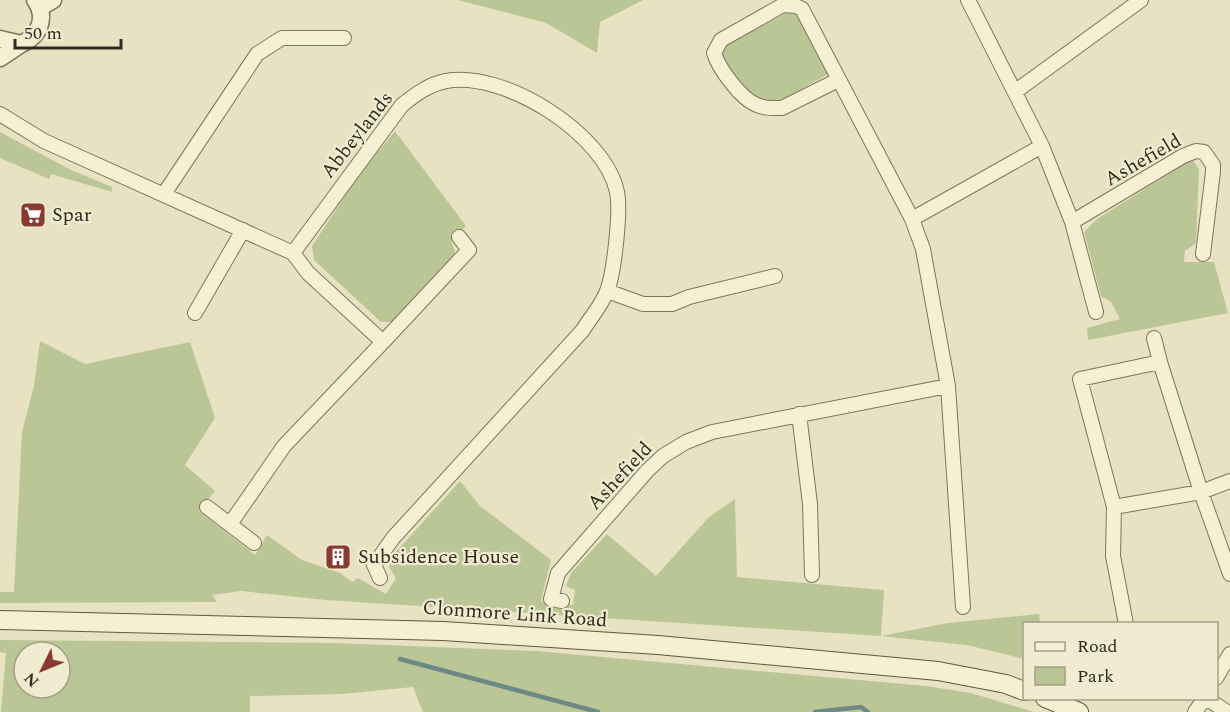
<svg xmlns="http://www.w3.org/2000/svg" width="1230" height="712" font-family="Spectral,serif">
	<rect width="100%" height="100%" fill="#e9e2c2"/>
	<path fill="#bbc697" fill-rule="evenodd" d="M458,0h185l-43,22 -3,31 -51,-30z
		M792,10l12,9 26,54 -52,29 -22,-2 -32,-35 -4,-9 2,-9z
		M395,131l71,95 -15,15 4,10 -2,7 -61,64h-11l-67,-62 -2,-14 46,-70z
		M0,132l71,38 41,17v5l-61,-18 -2,5 -49,-21z
		M1189,161h5l5,9 -3,73 -11,8 -1,11h30l14,51 -140,27 -1,-12 33,-9 -9,-17 -10,-6 -17,-64 13,-13z
		M40,341l45,23 105,-22 25,76 -30,47 30,26 -16,20 56,44 12,-20 35,25 38,13 12,9 6,-4 28,16 10,-16 -7,-11 4,-12 67,-74 20,25 71,54 -10,41 32,4 2,-15 -9,-4 5,-13 36,-39 49,42 53,-59 26,-18 2,78 147,13 -3,46 67,-13 91,-9 1,9 -16,1v35l-57,-14 -87,-9 -554,-36 -85,-9 -29,4 5,7 -217,1v-11h14l8,-160 12,-46z
		M0,640l335,3 201,8 390,35 45,7 63,19h-611l-10,-25 -71,7 -92,2v16h-249l5,-59 -6,-1zM24,652h36v36h-36z"/>
	<g fill="none" stroke-linecap="round" stroke-linejoin="round">
		<path stroke="#6c8985" stroke-width="4.5" d="M400,659l198,53
			M815,712l46,-5 7,5"/>
		<defs>
			<path id="minor" d="M968,0l74,146 30,76 24,90
				M838,80l-56,28c-8,0 -17,1 -25,-3 -16,-6 -38,-36 -43,-52l7,-13 62,-35 13,1 6,3 110,210
				M1016,91l125,-91
				M0,114l44,27 249,112 109,-148c13,-10 27,-21 44,-24 58,-11 159,53 171,111 4,19 -3,82 -10,99 -5,14 -17,27 -24,39l-190,208 -19,27 6,13
				M164,194l93,-140 25,-16h62
				M1072,222l111,-66 13,-5 8,1 9,13v7l-10,82
				M607,291l36,13h29l17,-7 86,-21
				M195,313l48,-83
				M1154,338l6,24
				M383,342l86,-92 -10,-13
				M799,414l11,90 2,71
				M207,507l47,36
				M1114,507l-34,-128 80,-17 41,130 29,-11
				M230,524l54,-78 99,-104 -75,-69 -15,-20
				M562,601l-11,-2 7,-26 89,-102 16,-15 23,-14 26,-10 236,-46
				M963,607l-15,-221 -25,-137 -11,-30 130,-73
				M1126,624l-13,-68 1,-49 87,-15 29,82
				M1216,678l14,-24
				M1206,698l21,14
				M1195,712l10,-14"/>
			<path id="tertiary" d="M40,8l13,-8
				M0,39l21,5c19,-8 26,-27 14,-44
				M0,58l21,-14"/>
			<path id="secondary" d="M0,620l443,11 215,14 280,26 68,13 18,7
				M1045,698l34,14"/>
		</defs>
		<use href="#minor" stroke="#81745b" stroke-width="16"/>
		<use href="#tertiary" stroke="#81745b" stroke-width="19"/>
		<use href="#secondary" stroke="#63553e" stroke-width="20"/>
		<use href="#minor" stroke="#f5efd4" stroke-width="14"/>
		<use href="#tertiary" stroke="#f5efd4" stroke-width="16"/>
		<use href="#secondary" stroke="#f5efd4" stroke-width="18"/>
	</g>
	<defs>
		<symbol id="supermarket-square" viewBox="-11 -11 22 22"><rect x="-9" y="-9" width="18" height="18" rx="4" fill="#8a3b31" stroke="#f1ecd1"/><path d="M-6-5.5h2.5l.6 2H6L4.5 2H-2.5L-4.4-4H-6ZM-1.5 3.2a1.3 1.3 0 1 0 .1 0ZM3 3.2a1.3 1.3 0 1 0 .1 0Z" fill="#fff"/></symbol>
		<symbol id="building-square" viewBox="-11 -11 22 22"><rect x="-9" y="-9" width="18" height="18" rx="4" fill="#8a3b31" stroke="#f1ecd1"/><path d="M-4-6H4V6H1V3H-1V6H-4ZM-2.5-4.3h1.7v1.8h-1.7ZM.8-4.3h1.7v1.8H.8ZM-2.5-1h1.7V.8h-1.7ZM.8-1h1.7V.8H.8Z" fill="#fff"/></symbol>
	</defs>
	<g fill-rule="evenodd">
		<use href="#supermarket-square" x="18" y="200" width="30" height="30"/>
		<use href="#building-square" x="323" y="542" width="30" height="30"/>
	</g>
	<g text-anchor="middle" dominant-baseline="central" stroke-width="4.5" stroke-linejoin="round" paint-order="stroke">
		<g font-size="20" fill="#322a1e" stroke="#f1ecd1">
			<text transform="translate(357 135) rotate(-52)">Abbeylands</text>
			<text transform="translate(1143 160) rotate(-30)">Ashefield</text>
			<text transform="translate(620 476) rotate(-47)">Ashefield</text>
			<text transform="translate(515 614) rotate(4)">Clonmore Link Road</text>
		</g>
		<g font-size="20" fill="#322a1e" stroke="#f1ecd1" text-anchor="start">
			<text x="52" y="215">Spar</text>
			<text x="358" y="557">Subsidence House</text>
		</g>
	</g>
	<rect x="1023" y="622" width="195" height="78" fill="#f1ecd1" stroke="#a59e89" stroke-width="1.5"/>
	<rect x="1035" y="642" width="30" height="9" fill="#f5efd4" stroke="#a59e89" stroke-width="1.5"/>
	<text x="1077" y="652" font-size="18" fill="#322a1e">Road</text>
	<rect x="1035" y="667" width="30" height="18" fill="#bbc697" stroke="#a59e89" stroke-width="1.5"/>
	<text x="1077" y="682" font-size="18" fill="#322a1e">Park</text>
	<g transform="translate(42 670) rotate(227)"><circle r="28" fill="#f1ecd1" stroke="#a59e89" stroke-width="1.5"/>
	<path d="M0-4.5L10 22L0 15L-10 22Z" fill="#8a3b31"/>
	<text y="-9" font-size="16" font-weight="bold" text-anchor="middle" fill="#322a1e">N</text>
	</g>
	<path d="M15 39v9h106v-9" fill="none" stroke="#322a1e" stroke-width="3"/>
	<text x="24" y="39" font-size="18" fill="#322a1e" stroke="#f1ecd1" stroke-width="4.5" paint-order="stroke">50 m</text>
</svg>
